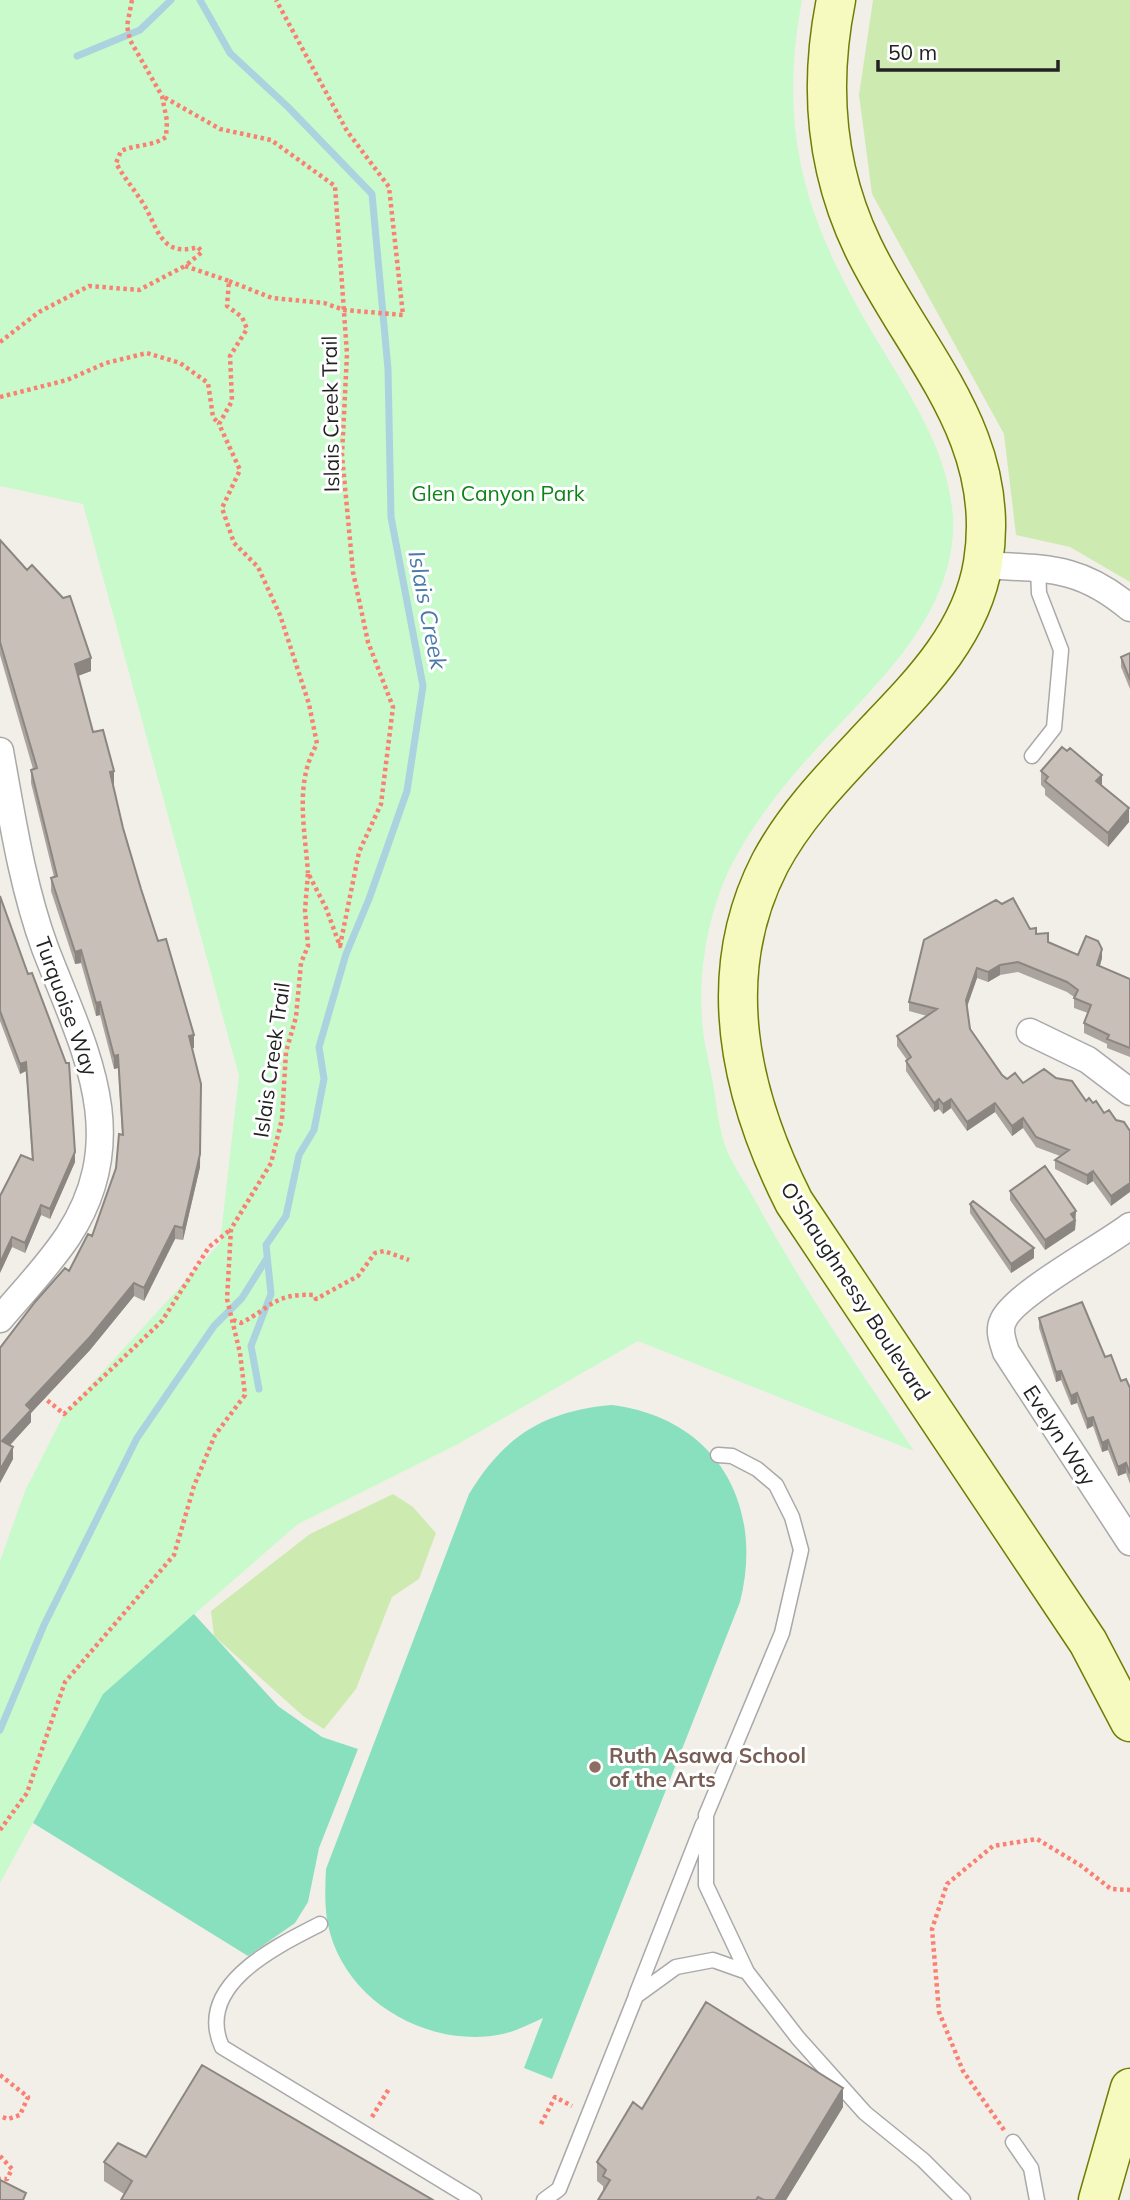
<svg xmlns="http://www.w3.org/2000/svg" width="1130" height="2200" font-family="Mulish,sans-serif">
	<rect width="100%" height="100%" fill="#f2efe9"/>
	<path fill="#cdebb0" d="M873,0h257v582l-60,-35 -54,-12 -12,-101 -132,-240 -13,-99z
		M393,1494l20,13 23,26 -17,46 -27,18 -36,92 -32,40 -21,-13 -89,-80 -3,-25 99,-77z"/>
	<path fill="#c8facc" d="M0,0h802c-26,140 7,228 79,347 32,53 68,107 72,171 3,77 -49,138 -98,190 -48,50 -93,97 -125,160 -21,42 -32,103 -28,150 1,22 7,44 11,65 3,18 5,38 10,56 6,22 23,44 34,65 47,86 103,166 157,247l-276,-110 -180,103 -160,80 -195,170 -103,189v-322l25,-70 39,-77 156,-171 19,-167 -156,-572 -83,-18z"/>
	<path fill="#88e0be" d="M612,1405c103,13 153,98 128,197l-188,477 -28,-11 19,-50c-13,6 -27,13 -40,16 -71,15 -153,-29 -173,-101 -6,-21 -5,-43 -4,-64l143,-375c35,-58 75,-83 143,-89z
		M194,1614l84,92 44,31 36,12 -39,99 -11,54 -13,21 -47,33 -215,-133 70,-129z"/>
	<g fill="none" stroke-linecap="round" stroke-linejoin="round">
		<path stroke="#aad3df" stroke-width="7" d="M200,0l30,53 58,54 84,87 16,175 3,148 32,169 -16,105 -38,108 -23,55 -27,93 5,32 -10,51 -15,25 -13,61 -20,29 5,49 -20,52 8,43
			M77,56l63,-26 31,-30
			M0,1730l44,-105 93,-187 77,-112 28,-28 25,-40"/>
		<defs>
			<path id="service" d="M1032,756l22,-28 7,-78 -22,-57 -1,-25
				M718,1455l14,1 25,13 19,16 16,32 9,33 -19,83 -76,182v70l41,87
				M320,1924c-43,22 -126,61 -98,123l252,153
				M636,1995l67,-171
				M1013,2142l18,26 6,32
				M544,2200l15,-11 77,-193 40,-29 37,-7 34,12 51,66 67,75 58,47 40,40"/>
			<path id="minor" d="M983,565c63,4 96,0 147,43
				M0,751c12,66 22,134 45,197 38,99 89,187 23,288 -20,30 -45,56 -68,83
				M1030,1032l58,28 42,32
				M1130,1226c-27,21 -117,69 -127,95 -5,10 0,21 3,31l124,190"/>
			<path id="secondary" d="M836,0c-17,84 -11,168 27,247 51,106 141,188 120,316 -11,68 -59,118 -105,166 -39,42 -81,83 -108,134 -58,113 -30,232 24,339l294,440 42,80
				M1098,2200l32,-112"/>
		</defs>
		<use href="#service" stroke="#a9a9a9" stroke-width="17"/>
		<use href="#minor" stroke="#a9a9a9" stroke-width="29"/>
		<use href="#secondary" stroke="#707d05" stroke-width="41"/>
		<path stroke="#fa8072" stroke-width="4.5" stroke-dasharray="3.5 3.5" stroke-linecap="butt" d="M132,0l-5,26 3,14 32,56 5,25 -1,16c-15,10 -30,7 -45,14l-5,12c8,15 19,27 28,42 14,23 17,53 54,42l4,5 -17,14 44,15 -2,25 15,11 5,12 -17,27 2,45 -13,23 21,46 -18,38 12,35 24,24 22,48 29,89 8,40c-23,39 -12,85 -9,129
			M229,281l43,17 52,5 20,7 59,5 -14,-128 -42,-56 -71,-131
			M0,342l39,-30 50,-26 50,4 46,-24
			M0,397l67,-17 39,-17 41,-10 33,10 28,20 5,34 6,7
			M233,1320l8,3c31,-16 34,-30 73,-28l2,4 42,-23 17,-23 9,-2 25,9
			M42,1396l22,18 98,-93 47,-74 21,-17
			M0,1830l27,-37 38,-111 109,-127 20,-69 21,-51 30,-40 -5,-42 -13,-54 4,-70 40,-66 11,-44 4,-67 10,-35 5,-54 7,-17 -3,-36 3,-37 18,35 14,38 19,-94 22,-48 12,-97 -25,-65 -15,-70 -11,-117 5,-101 -12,-168 -64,-46 -51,-11 -58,-33
			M0,2075l28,22 -8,18 -12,4 -8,-3
			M372,2117l18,-30
			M541,2124l14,-27 17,9
			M1004,2130l-41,-59 -24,-59 -7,-83 15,-45 46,-38 44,-7 43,26 31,24 19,1
			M0,2156l12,13 -5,10h-7"/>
		<use href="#service" stroke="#fff" stroke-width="14"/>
		<use href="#minor" stroke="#fff" stroke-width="26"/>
		<use href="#secondary" stroke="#f7fabf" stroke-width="38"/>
	</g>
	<path fill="#aba49e" d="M0,540l91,131 -13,5 15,56 21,52h-1l10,44 18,61 53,159h-2l8,119 -17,73 -8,-1 -31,62 -10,-5 -44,54 -59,63v9l-21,23 3,14 -13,24v-135l69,-77 23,-35 24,-68 6,-34 -4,-66 -4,1 -14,-54 -4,1 -15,-53 -6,1 -24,-73v-13l3,-1 -23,-94v-13l2,-1 -33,-114z
		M1130,653v36l-9,-22v-10z
		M1041,771l61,14 27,37 -21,25 -63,-52v-6l-4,-4z
		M0,896l75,266 -25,57 -9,-4 -16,38 -13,-6 -12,26 32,-113 -6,-89 -6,3 -20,-53z
		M1030,929l18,13 30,13 24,3 -2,8 30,13v78l-23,-9v-4l-23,-11v-10l4,-10 -14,-5v-11l-7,-5 -49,-20 -18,3 -12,7 -11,-4 -10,29 3,22 32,46 5,4 86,24 11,10 12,7 -5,86 -18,-25 -6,4 -32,-16v-9l5,-4 -24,-9 -13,-19 -11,8 -17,-24 -28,19 -16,-23 -8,6 -4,-5 -5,3 -28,-41v-10l1,-1 -10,-14v-10l30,-20 -18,-5v-9z
		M1010,1191l66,29 -1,10 -30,20 -35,-50z
		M970,1204l64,54 -23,15 -41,-60z
		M1039,1318l66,39 16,24 9,7v96l-4,-11 -8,3 -10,-26 -6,2 -9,-26 -6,3 -10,-26 -6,2 -10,-25 -5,2 -17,-54z
		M843,2107l-57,93h-188l5,-8v-6l-6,-5v-19l45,-53z
		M146,2157l-22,37 -20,-13v-19z"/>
	<path fill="#8b8681" d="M91,658v13l-16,6v-13z
		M114,771v13l-4,1v-13z
		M1102,775v14l-6,-8z
		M1129,808v14l-21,25v-14z
		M1102,949v9l-5,17v-10z
		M81,950v13l-6,1v-12z
		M1000,965v10l-12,7v-10z
		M977,968v10l-11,31v-9z
		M100,1002v13l-4,1v-13z
		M194,1035v13l-5,1v-13z
		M118,1055v13l-4,1v-13z
		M26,1062v9l-6,3v-10z
		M201,1097l-1,70 -17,73v-12z
		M939,1099v10l-5,3v-9z
		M951,1099v9l-8,6v-10z
		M995,1103v9l-28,19v-9z
		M1023,1118v10l-11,8v-10z
		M75,1152v10l-25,57v-10z
		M1093,1171v10l-6,4v-10z
		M1130,1183v9l-19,14v-10z
		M41,1205v10l-16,38v-10z
		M1076,1211l-1,19 -30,20v-10l26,-26z
		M175,1226v13l-31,62v-13z
		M12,1237v10l-12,26v-10z
		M1034,1248v10l-23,15v-9z
		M134,1283v13l-44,54 -59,63v9l-29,32v-13l24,-36z
		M1061,1371v9l-5,2v-10z
		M1077,1393v10l-6,2v-9z
		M1093,1417v9l-6,3v-10z
		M1108,1440v10l-6,2v-9z
		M13,1447v12l-13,24v-13z
		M1126,1463v10l-8,3v-9z
		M843,2088v19l-57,93h-11z"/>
	<path fill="#c7bfb8" stroke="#8b8681" stroke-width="2" d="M0,540l27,30 5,-5 31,33 7,-2 21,62 -16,6 18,68 10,-2 11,41 -4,1 13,56 18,61 17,52 8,-2 28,96 -5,1 12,48 -1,70 -17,74 -8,-2 -31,62 -10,-5 -44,54 -64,68 5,5 -29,31 11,6 -13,23v-122l35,-46 30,-34 4,3 19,-37 4,2 24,-68 3,-34 4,1 -5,-80 -4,1 -14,-54 -4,1 -15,-53 -6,2 -24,-74 6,-2 -26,-106 6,-2 -37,-126z
		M1130,653v27l-9,-23z
		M1062,747l5,4 3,-3 32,27 -6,6 33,27 -21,25 -63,-52 3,-4 -7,-6z
		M0,896l28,78 4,-1 34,90h3l6,89 -25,57 -9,-4 -16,38 -13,-6 -12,26v-67l21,-41 12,5 -7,-98 -6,2 -20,-53z
		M1013,898l17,31 6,-1v6l12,-1v9l30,13 8,-19 12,5 4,8 -5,16 33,14v69l-23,-9 2,-4 -25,-12 7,-18 -17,-7 4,-8 -11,-8 -49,-20 -18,3 -12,7 -11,-4 -11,32 4,29 32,46 5,4 8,-6 8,10 21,-14 12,9 16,3 14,20 3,-3 4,5 3,-2 8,12 5,-3 7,10 8,2 6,9v52l-19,13 -18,-25 -6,4 -32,-15 14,-10 -33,-13 -13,-19 -11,8 -17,-23 -28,19 -16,-23 -8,5 -4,-5 -5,4 -28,-42 5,-4 -14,-21 40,-27 -28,-7 15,-62 72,-40 6,4z
		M1045,1166l31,45 -5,3 4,6 -30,20 -35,-49z
		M973,1201l61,47 -23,16 -41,-60z
		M1082,1302l23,55 6,-2 10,26 5,-2 4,9v86l-4,-11 -8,4 -10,-27 -6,3 -9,-26 -6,2 -10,-26 -6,3 -10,-25 -5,1 -17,-54z
		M706,2002l137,86 -68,112h-11l-6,-3 -2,3h-158l12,-20 -7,-4 3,-6 -9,-8 36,-60 9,7z
		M202,2065l231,135h-312l11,-19 -28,-19 14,-19 28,14z
		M0,2180l26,13 -3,7h-23z"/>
	<circle fill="#8d6e63" stroke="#fff" stroke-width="2.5" cx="595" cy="1767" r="7"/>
	<g text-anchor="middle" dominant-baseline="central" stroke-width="6" stroke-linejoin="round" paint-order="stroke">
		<g font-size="21" fill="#222" stroke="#fff">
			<text transform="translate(330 414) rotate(-91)">Islais Creek Trail</text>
			<text transform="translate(67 1006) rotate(70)">Turquoise Way</text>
			<text transform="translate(271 1060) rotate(-82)">Islais Creek Trail</text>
			<text transform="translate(856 1291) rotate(57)">O'Shaughnessy Boulevard</text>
			<text transform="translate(1060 1435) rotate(57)">Evelyn Way</text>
		</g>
		<g font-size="21" fill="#0c8416" stroke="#fff">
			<text x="498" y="493">Glen Canyon Park</text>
		</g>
		<g font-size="21" font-weight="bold" fill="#785e54" stroke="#fff" text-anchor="start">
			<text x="609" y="1755">Ruth Asawa School<tspan x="609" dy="24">of the Arts</tspan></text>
		</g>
		<g font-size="23" font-style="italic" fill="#4a7aab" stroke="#fff">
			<text transform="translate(428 610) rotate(79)">Islais Creek</text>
		</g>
	</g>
	<path d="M878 60v10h180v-10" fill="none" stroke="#222222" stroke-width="3.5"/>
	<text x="888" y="60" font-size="21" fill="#222222" stroke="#ffffff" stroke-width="5" paint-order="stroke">50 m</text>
</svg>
